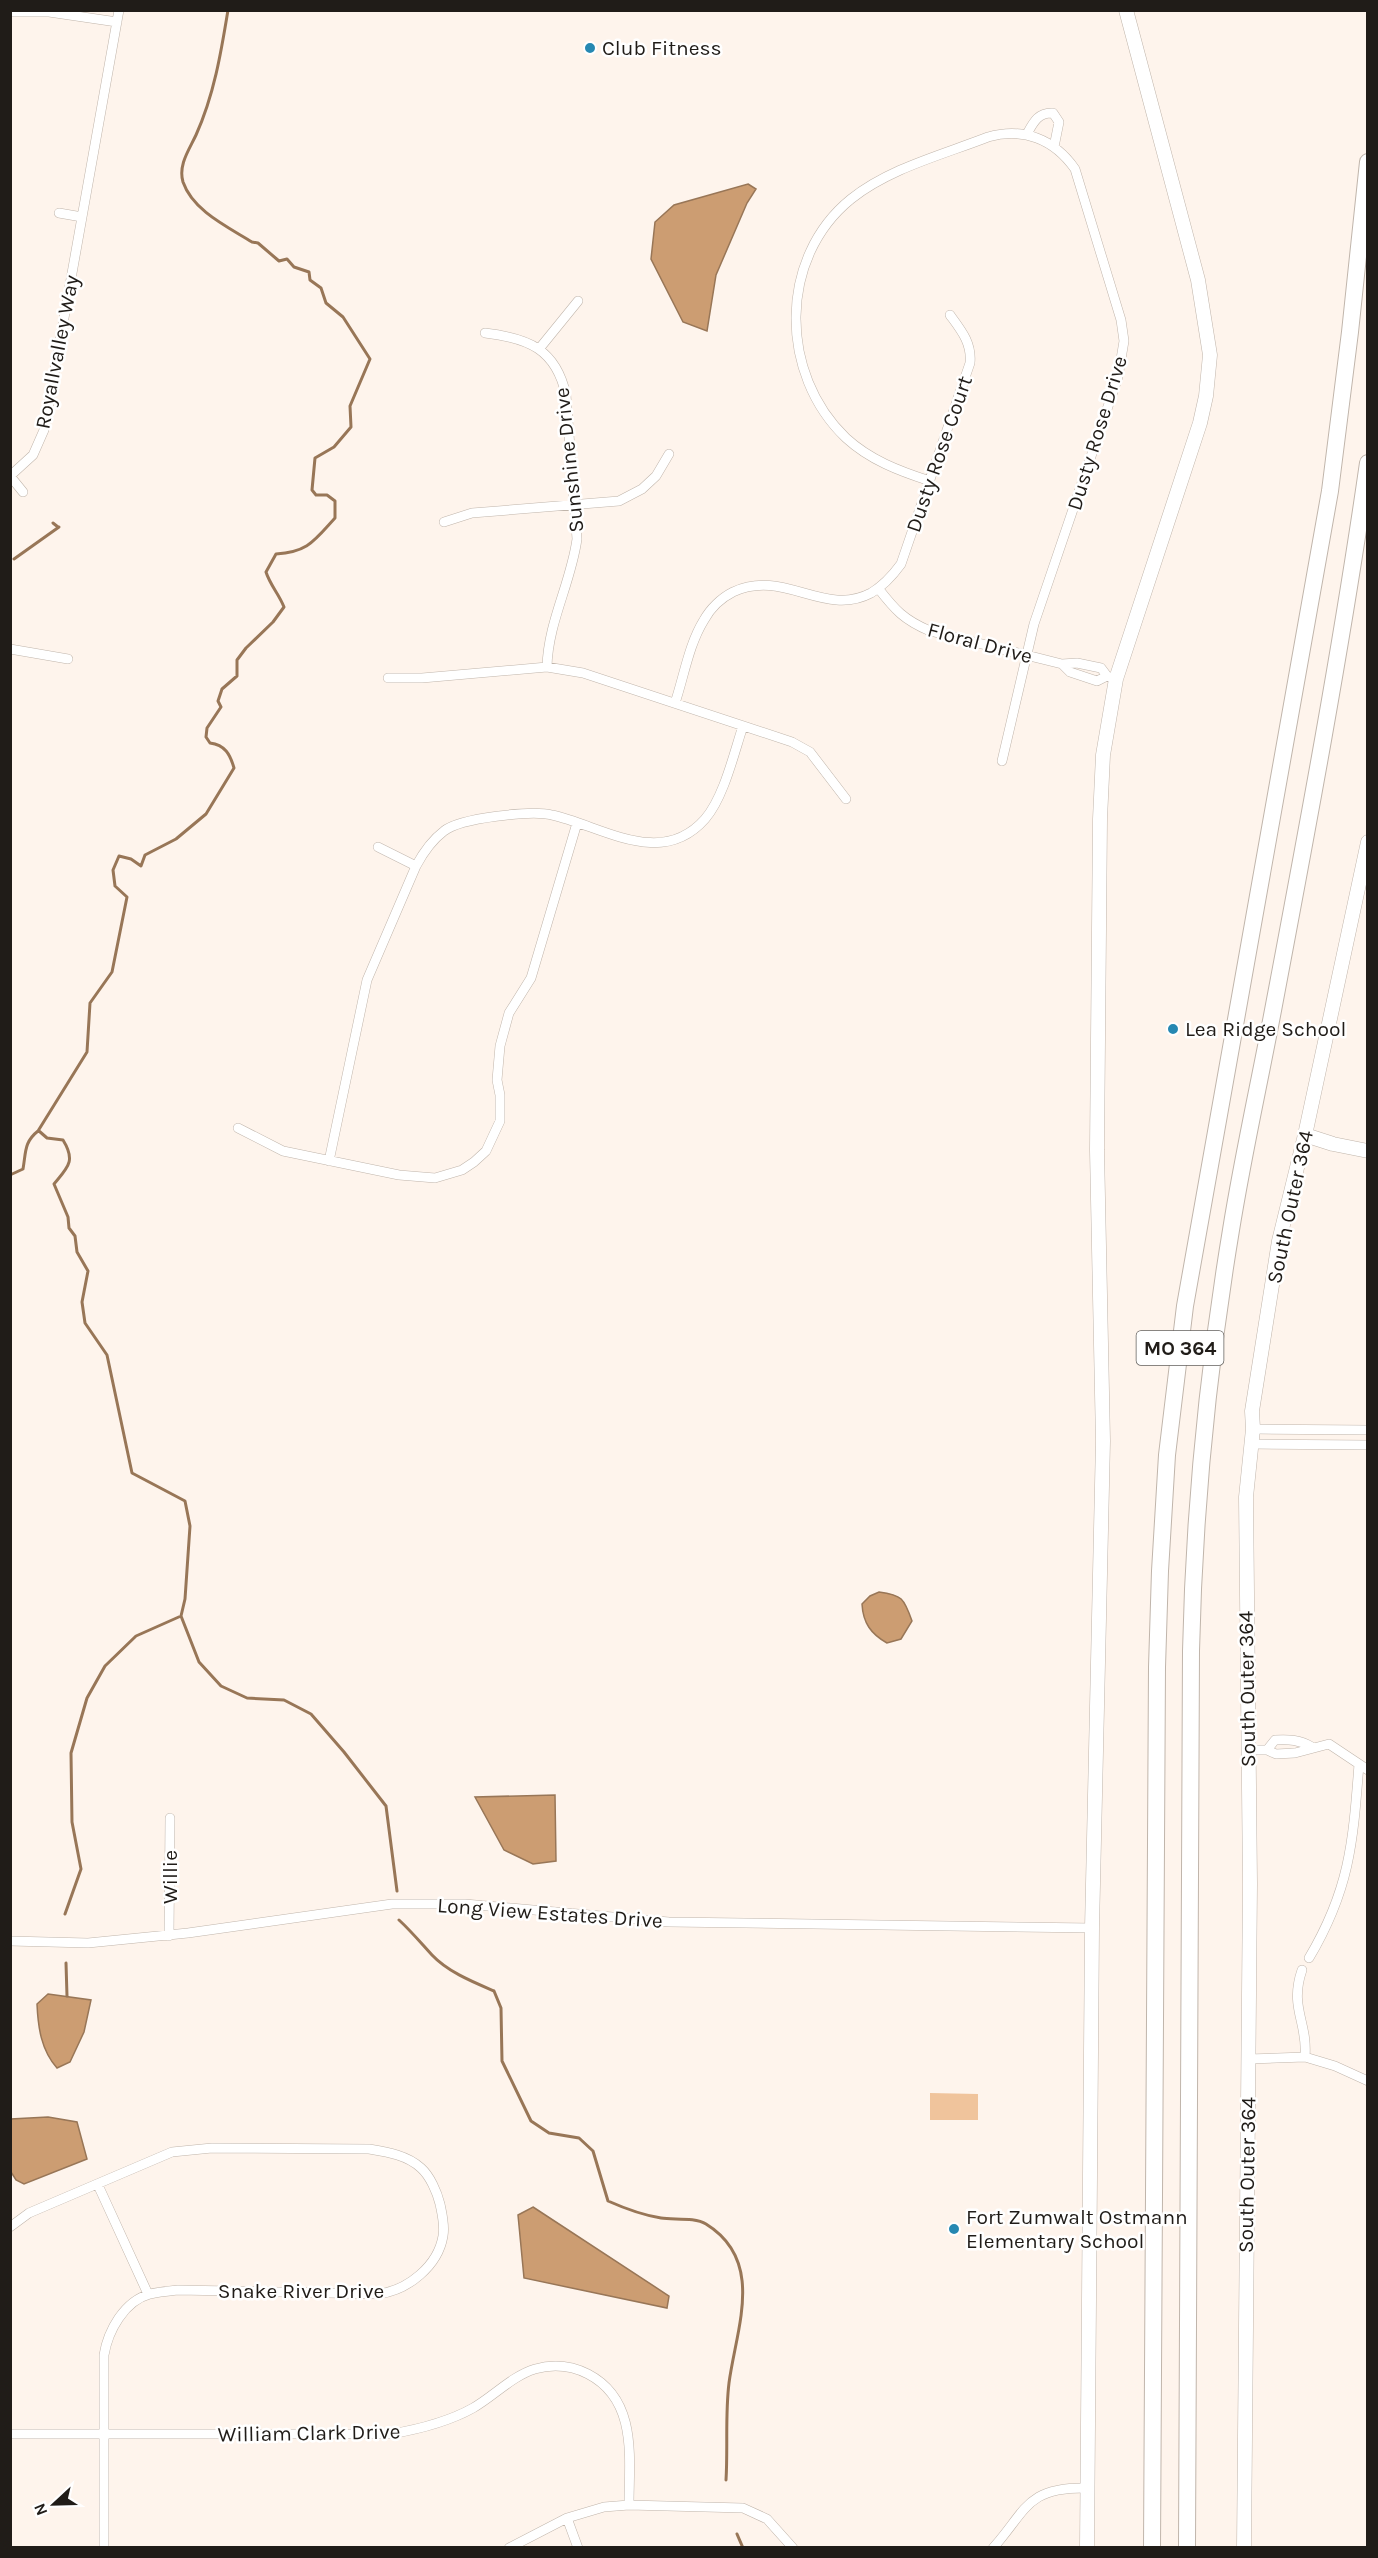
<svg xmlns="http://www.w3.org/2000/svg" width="1378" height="2558" font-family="Karla,sans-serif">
	<rect width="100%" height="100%" fill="#fef4ec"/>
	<path fill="#f0c49c" d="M930,2093l48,1v26h-48z"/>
	<path fill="#cc9d72" stroke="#987657" stroke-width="1.5" d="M748,184l8,5 -9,14 -31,72 -9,56 -24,-9 -32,-63 4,-37 19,-17z
		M879,1592c23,3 25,6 33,29l-11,18 -14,4c-16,-9 -24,-20 -25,-39l8,-8z
		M555,1795l1,66 -23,3 -29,-14 -29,-53z
		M48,1994l43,6 -7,32 -14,30 -13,6c-16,-18 -19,-41 -20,-64z
		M48,2117l29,5 10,37 -63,25 -8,-4 -5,-8v-53z
		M533,2207l136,89 -2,12 -143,-30 -6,-63z"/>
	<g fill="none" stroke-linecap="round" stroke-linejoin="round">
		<path stroke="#987657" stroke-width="3" d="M53,523l5,4
			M14,559l45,-32
			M39,1131l8,7 16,2c13,21 5,27 -9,44l14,33 1,11 6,8 2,16 11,19 -6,31 3,21 22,32 25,118 53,28 5,25 -5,73 -4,17 18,46 22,24 26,12 37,2 27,14 33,38 42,54 11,85
			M10,1175l13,-6c3,-17 1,-27 15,-38l49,-79 3,-49 22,-31 15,-75 -12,-11 -2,-16 6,-14 12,3 10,7 4,-11 31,-16 30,-25 28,-46c-4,-14 -9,-23 -24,-25l-4,-6 1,-9 14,-21 -3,-6 4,-12 15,-13v-16l9,-12 27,-26 11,-15c-5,-13 -14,-22 -18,-35l10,-18c32,-2 38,-13 59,-36v-17l-8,-6h-11l-4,-5 3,-32 19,-11 17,-20 -1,-21 20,-47 -27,-42 -17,-14 -5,-15 -11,-8 -1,-8 -15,-5 -7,-8 -8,2 -21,-18 -6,-1c-24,-15 -59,-31 -69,-60 -5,-17 6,-32 13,-47 18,-40 25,-82 32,-125
			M65,1914l16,-45 -9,-47 -1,-69 16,-55 18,-32 31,-30 45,-20
			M399,1920c12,11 22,23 33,35 16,17 41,27 62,36l7,17 1,53 29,60 18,12 30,5 14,13 15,50c18,8 34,14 53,17 12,2 34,-1 45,6 60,37 30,105 23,159 -4,32 -1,65 -3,97
			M66,1963l1,33
			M737,2534l6,14"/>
		<defs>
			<path id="street" d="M10,12h39l68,10
				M1027,134c6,-11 11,-22 26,-21l6,9 -5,25
				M59,213l23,4
				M485,333c43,5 71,16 81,62l11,144c-6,44 -29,83 -30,128
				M539,349l39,-48
				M930,481c-31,-10 -60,-21 -84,-43 -67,-64 -68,-180 5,-239 39,-31 91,-44 137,-62 35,-10 66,2 87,32l46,151 3,21 -6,36 -84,247 -32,137
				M23,492l-13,-16 23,-21 11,-25 75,-420
				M444,522l28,-9 147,-12 23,-12 14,-13 13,-22
				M878,588c17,22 26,32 52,43l132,33 15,-1 24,5 6,8 9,3
				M10,649l58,10
				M1062,664l8,8 27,9 10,-5
				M388,678h34l125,-11 36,6 209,69 18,10 36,47
				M675,703c9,-27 14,-59 29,-83 6,-11 17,-22 29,-28 51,-24 91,26 138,1 12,-7 22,-18 30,-29l69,-201c2,-20 -9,-33 -20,-48
				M378,847l38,19
				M238,1128l45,23 116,24 36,3 27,-8 12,-8 12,-11 14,-30v-26l-3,-15 3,-34 9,-33 22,-35 46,-155
				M329,1161l38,-181 49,-114c7,-13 16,-26 28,-35 16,-13 88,-21 108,-16 50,11 109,54 153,4 19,-22 29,-66 38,-93
				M1253,1429l115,1
				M1251,1444l117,1
				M1248,1750h19l9,4 19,-1 34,-9 39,26
				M1267,1750l8,-10c14,-1 25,0 37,7
				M169,1936l1,-118
				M10,1941l78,2 100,-10 204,-29h73l204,18 423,6
				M1309,1958c41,-69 44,-116 50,-194
				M1302,1970c-13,38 6,52 3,87
				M1248,2059l57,-2 30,9 33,15
				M98,2185l50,109
				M10,2227l19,-14 143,-61 40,-4 157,1c18,3 38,6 52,19 9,8 16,24 19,36 2,10 5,21 3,32 -5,30 -35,54 -64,58l-201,-4c-9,1 -19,2 -28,4 -26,7 -42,37 -46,61v193
				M10,2434h381c29,-5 57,-12 82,-26 21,-12 39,-32 62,-39 18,-5 37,-3 53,5 50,26 41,84 41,131
				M567,2518l11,30
				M509,2548l58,-30 37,-11 25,-2 114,3 24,11 26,29
				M993,2548c34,-38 33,-61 94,-60"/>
			<path id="secondary" d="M1305,1135l28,9 35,7
				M1087,2548l5,-620 11,-487 -6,-291 3,-331 3,-64 13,-76 84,-256 6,-27 4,-41 -12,-75 -72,-270
				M1244,2548l6,-664 -4,-387 7,-68 -1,-18 27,-170 26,-106 63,-293"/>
			<path id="highway" d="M1152,2548l5,-881 3,-96 7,-116 18,-149 145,-815 20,-159 18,-170
				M1187,2548l4,-897c3,-141 17,-282 40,-421 12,-75 29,-150 43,-225 34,-180 68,-361 94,-542"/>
		</defs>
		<use href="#street" stroke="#c0b5ab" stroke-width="10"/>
		<use href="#secondary" stroke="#c0b5ab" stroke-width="15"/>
		<use href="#highway" stroke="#c0b5ab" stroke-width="18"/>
		<use href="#street" stroke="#fff" stroke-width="9"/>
		<use href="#secondary" stroke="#fff" stroke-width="14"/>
		<use href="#highway" stroke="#fff" stroke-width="16"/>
	</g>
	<g fill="#2688b2" stroke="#fff" stroke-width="2">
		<circle cx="590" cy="48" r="6"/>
		<circle cx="1173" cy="1029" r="6"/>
		<circle cx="954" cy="2229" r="6"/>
	</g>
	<g text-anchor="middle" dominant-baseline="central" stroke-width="5" stroke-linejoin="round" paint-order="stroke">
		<rect fill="#fff" stroke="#63605d" stroke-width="1.5" x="1136.5" y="1331" width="87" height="34" rx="4.5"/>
		<g font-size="20" font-weight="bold" fill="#201c18">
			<text x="1180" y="1348">MO 364</text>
		</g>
		<g font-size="21" fill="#201c18" stroke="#fff" text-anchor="start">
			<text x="602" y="48">Club Fitness</text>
			<text x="1185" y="1029">Lea Ridge School</text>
			<text x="966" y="2217">Fort Zumwalt Ostmann<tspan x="966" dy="24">Elementary School</tspan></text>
		</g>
		<g font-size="21" fill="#201c18" stroke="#fff">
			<text transform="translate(57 352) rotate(-79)">Royallvalley Way</text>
			<text transform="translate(1097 433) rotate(-73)">Dusty Rose Drive</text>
			<text transform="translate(939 454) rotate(-71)">Dusty Rose Court</text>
			<text transform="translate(569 460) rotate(-96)">Sunshine Drive</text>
			<text transform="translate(980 643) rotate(15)">Floral Drive</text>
			<text transform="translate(1290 1207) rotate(-78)">South Outer 364</text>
			<text transform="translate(1247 1689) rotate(-91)">South Outer 364</text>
			<text transform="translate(170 1877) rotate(-90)">Willie</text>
			<text transform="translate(550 1913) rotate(4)">Long View Estates Drive</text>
			<text transform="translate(1247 2175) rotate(-89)">South Outer 364</text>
			<text x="301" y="2291">Snake River Drive</text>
			<text transform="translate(309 2433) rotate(-1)">William Clark Drive</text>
		</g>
	</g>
	<rect width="1378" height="2558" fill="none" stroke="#201c18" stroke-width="24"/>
	<g transform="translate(54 2504) rotate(248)" stroke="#ffffff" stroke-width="4.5" paint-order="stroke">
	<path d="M0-4.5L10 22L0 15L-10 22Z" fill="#201c18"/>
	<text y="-9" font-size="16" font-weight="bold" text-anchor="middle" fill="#201c18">N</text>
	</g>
</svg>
